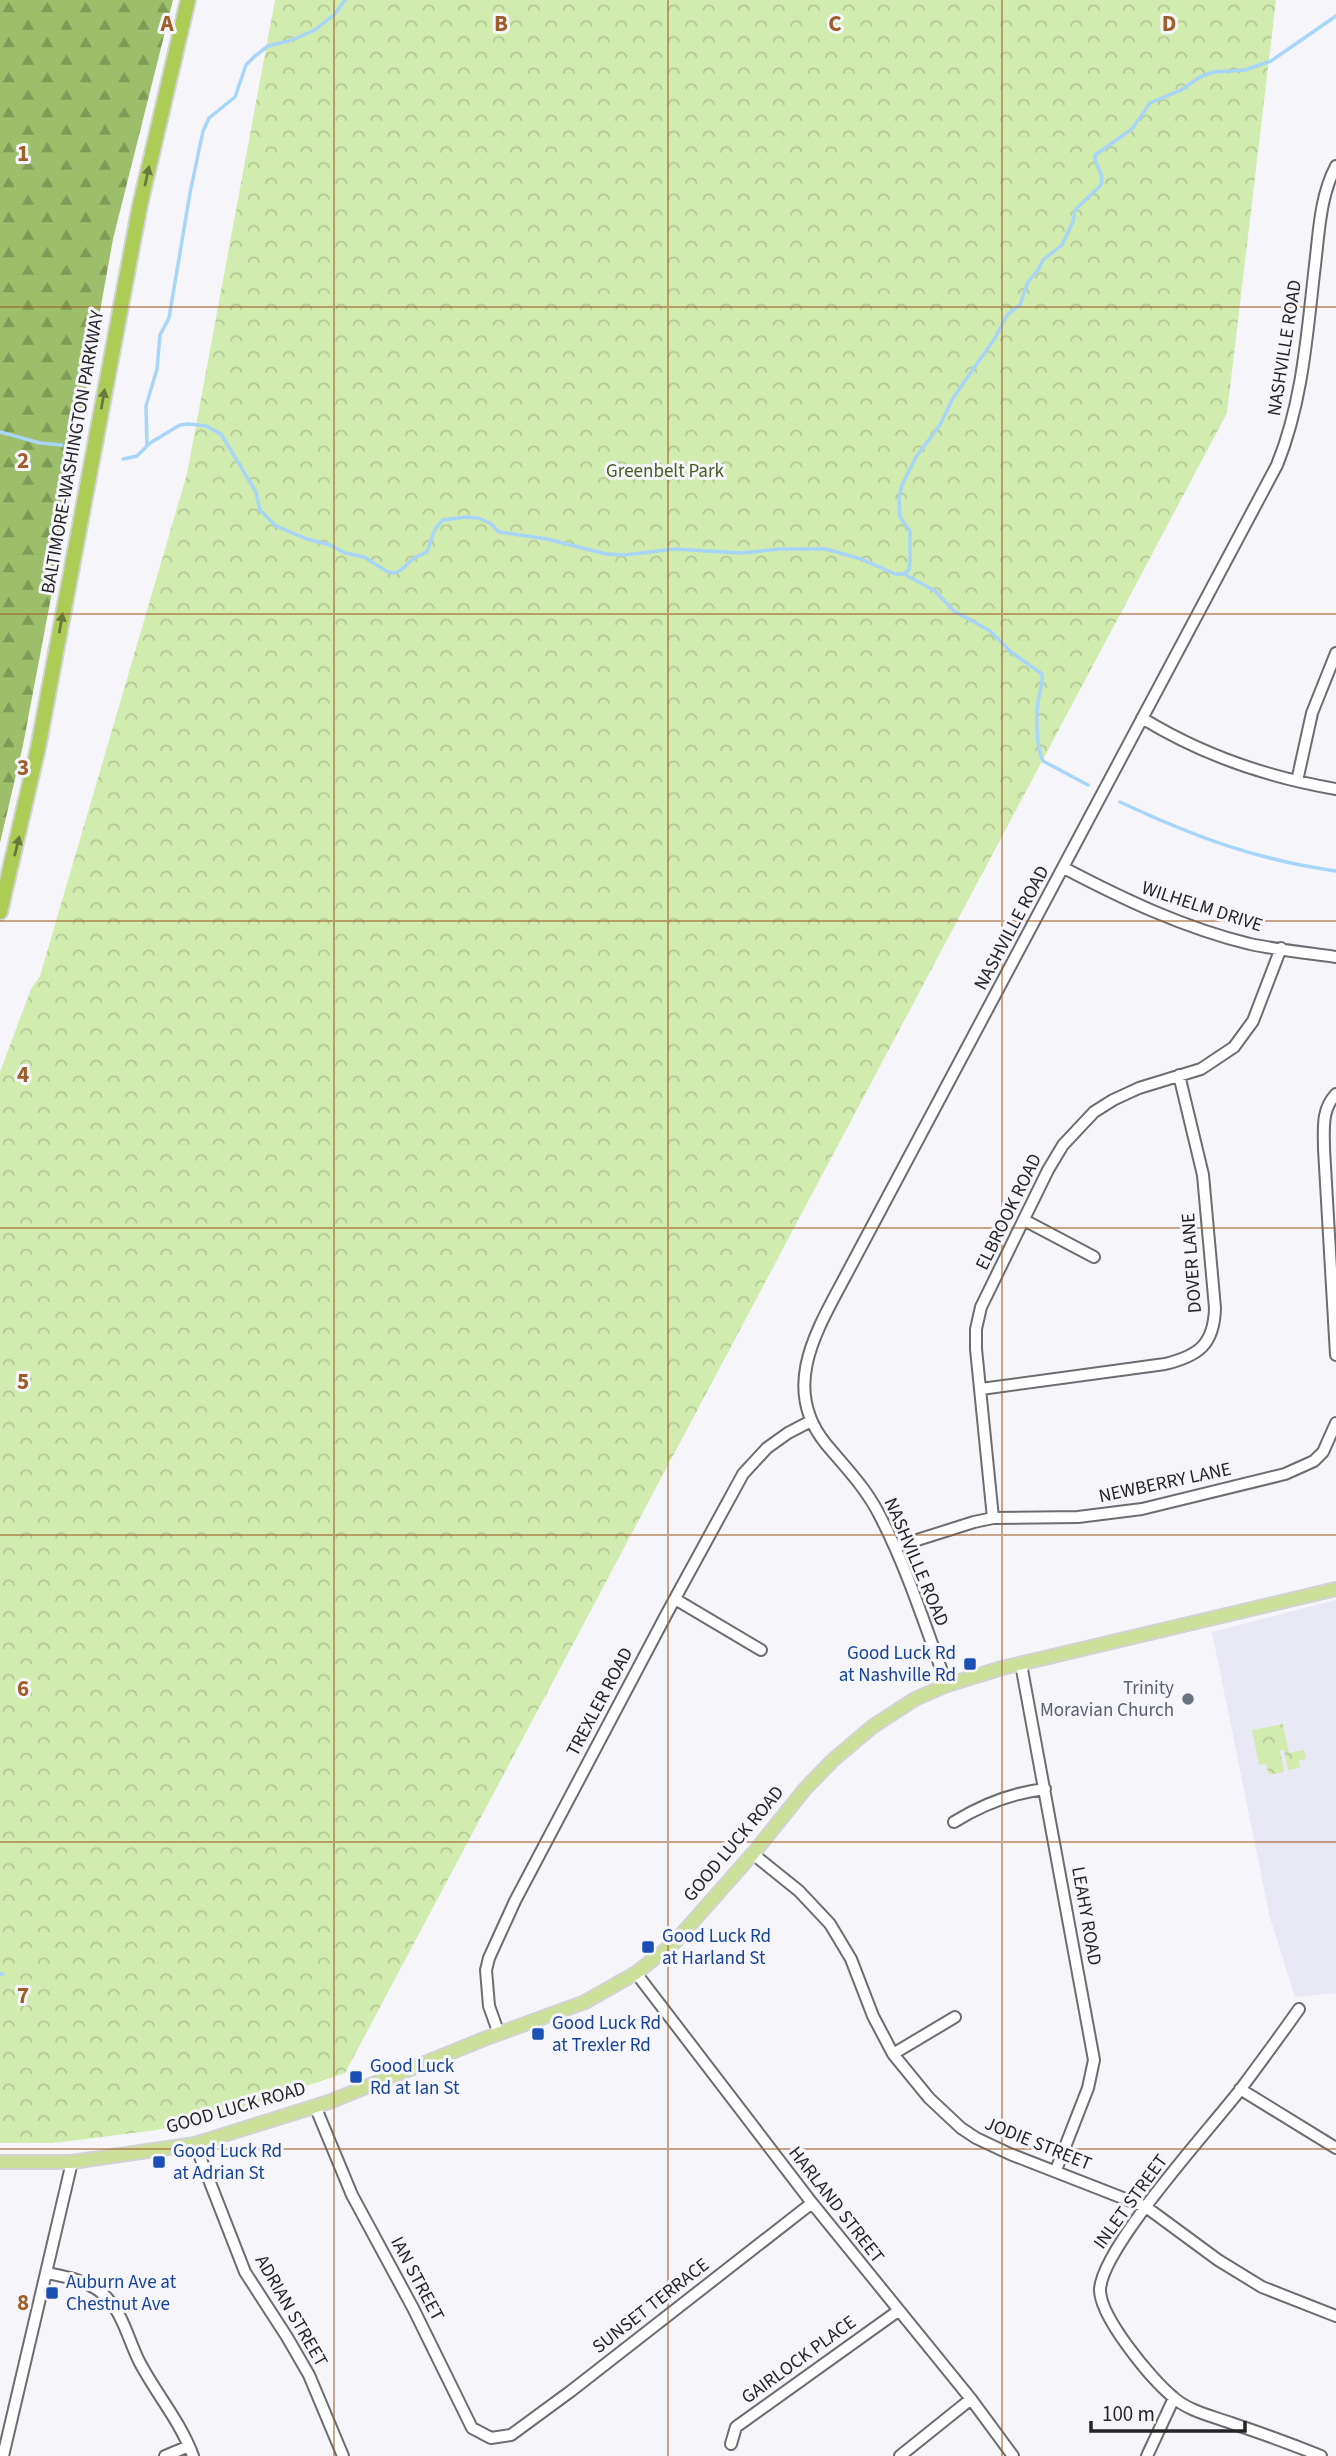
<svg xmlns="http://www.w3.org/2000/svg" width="1336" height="2456" font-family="'Source Sans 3',sans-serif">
	<defs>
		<pattern id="forest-firs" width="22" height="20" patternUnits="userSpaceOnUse" patternTransform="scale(1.75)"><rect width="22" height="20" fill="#9dbe6a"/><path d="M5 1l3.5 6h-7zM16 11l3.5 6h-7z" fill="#809a57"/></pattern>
		<pattern id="park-crowns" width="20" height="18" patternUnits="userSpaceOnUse" patternTransform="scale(1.75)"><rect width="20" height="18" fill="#d2ebaf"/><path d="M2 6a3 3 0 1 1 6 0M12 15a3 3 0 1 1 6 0" fill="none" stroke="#b4c997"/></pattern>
	</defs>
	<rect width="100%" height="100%" fill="#f5f5fa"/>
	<path fill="#e9e8f5" d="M1336,1600v393l-41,4 -25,-79 -58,-286z"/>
	<path fill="url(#forest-firs)" d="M0,0h173l-60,239 -26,144 -10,77 -54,285 -23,98z"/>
	<path fill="url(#park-crowns)" d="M275,0h1001l-49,413 -882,1660 -121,41 -67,16 -103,13h-54v-1071l31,-83 9,-13 147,-502z
		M1283,1724l6,29 15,-3 2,9 -7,1 1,8 -12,2 -4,-20h-4l4,22 -15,3 -3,-11 -7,1 -7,-35z"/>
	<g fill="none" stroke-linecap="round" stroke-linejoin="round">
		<path stroke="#a7d6fa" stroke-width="3.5" d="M0,432l40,11 22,2
			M147,446l-1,-40 11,-37 3,-34 9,-17 21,-125 13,-62 6,-13 26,-21 11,-32 9,-9 13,-10 24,-6 23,-10 20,-16 10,-14
			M123,459l14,-3 13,-13 30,-18 9,-1 17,2 15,8 35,58 4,18 16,16 31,13 23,6 15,8 19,4 24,15 7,1 6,-3 13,-12 13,-6 8,-23 8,-9 23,-3 12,1 12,5 9,9 48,7 59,15 19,1 49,-6 67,4 39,-4h46l35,10 34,15h8l6,-4 1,-7v-32l-10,-14 -1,-19 3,-13 14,-28 24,-32 13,-27 42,-60 12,-23 13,-10 8,-23 10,-12 5,-10 19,-15 11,-23 2,-12 26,-25c4,-13 -7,-18 -6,-30l37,-26 18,-26 31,-13 19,-13 14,-5 31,-2 26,-9 65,-45
			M904,574l31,17 19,20 36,20 21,21 31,22c1,10 -2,17 -4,27 -2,16 -2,46 5,60l45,24
			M1120,802c73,34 136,58 216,69
			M0,1974h3"/>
		<defs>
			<path id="minor" d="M1142,718c60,37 124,59 194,71
				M1297,781l15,-68 24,-60
				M1064,868c59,31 120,60 186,76 28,6 58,9 86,13
				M1336,1094c-15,16 -12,35 -12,55l12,206
				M1024,1220l70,37
				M981,1389l184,-25c33,-8 49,-19 50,-56l-12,-133 -24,-100
				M993,1518l-17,-169v-20l5,-22 67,-137 15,-25 31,-33 19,-12 26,-12 62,-19 33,-22 19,-26 28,-73
				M895,1547l79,-25 19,-4 85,-1 64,-8 143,-35 29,-13 9,-9 13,-29
				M675,1599l86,51
				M1021,1664l73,396 -6,28 -32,82
				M947,1685c-21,-56 -39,-115 -67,-169 -14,-28 -34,-48 -54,-72 -46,-56 -9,-114 19,-167l432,-812c26,-64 30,-132 38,-200 4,-33 5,-69 21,-99
				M954,1822c29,-18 57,-29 91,-33
				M753,1854l46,37 31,33 21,35 22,57 20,38 36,44 32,30 15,10 34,16 136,53 72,53 44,27 74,29
				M636,1973l176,230 159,196 42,57
				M1299,2009c-19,27 -39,54 -59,81 -30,39 -137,156 -140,199 -1,27 51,90 73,108 15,14 39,19 58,26 30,10 60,21 90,33
				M499,2034l-10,-28 -3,-36 3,-12 26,-57 151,-286 77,-141 24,-26 21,-15 23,-12
				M893,2054l62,-37
				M1240,2089l96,59
				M315,2106l37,89 61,113 59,120 19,10 20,-3 60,-44 241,-188
				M195,2144l50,128 42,65 22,38 34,81
				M47,2273c19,4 39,7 55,20 21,18 26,47 38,70 17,32 40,58 53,93
				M731,2444l5,-17 162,-116
				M3,2456l69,-294
				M165,2456l24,-10
				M900,2456l71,-57
				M1147,2456l27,-58"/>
			<path id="major" d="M0,2162h72l123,-18 134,-42 155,-63 101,-37 51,-29 38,-30 82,-93 49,-61 27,-28 40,-34 43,-28 32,-14 55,-17 334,-79"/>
			<path id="highway" d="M0,912l38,-164 102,-543 48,-205"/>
		</defs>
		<use href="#minor" stroke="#6d6c71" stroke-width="14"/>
		<use href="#major" stroke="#d3d3d4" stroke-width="16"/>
		<use href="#highway" stroke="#d3d3d4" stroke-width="18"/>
		<use href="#minor" stroke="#fff" stroke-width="10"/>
		<use href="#major" stroke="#cde09a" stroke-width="12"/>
		<use href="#highway" stroke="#accc56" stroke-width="14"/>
	</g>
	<defs><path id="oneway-solid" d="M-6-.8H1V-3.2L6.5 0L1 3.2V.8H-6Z" transform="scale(1.75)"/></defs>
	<g fill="#68783e">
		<use href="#oneway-solid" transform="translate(147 176) rotate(-78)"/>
		<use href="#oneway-solid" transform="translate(103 399) rotate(-80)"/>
		<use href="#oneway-solid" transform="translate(61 623) rotate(-80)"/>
		<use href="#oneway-solid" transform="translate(17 846) rotate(-76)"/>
	</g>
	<path fill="none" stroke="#9e5d29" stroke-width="2" stroke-opacity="0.55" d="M334,0v2456M668,0v2456M1002,0v2456M0,307h1336M0,614h1336M0,921h1336M0,1228h1336M0,1535h1336M0,1842h1336M0,2149h1336"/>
	<g fill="#1a4fb4" stroke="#f5f5fa" stroke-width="2.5">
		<rect x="963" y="1657" width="14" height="14" rx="3.5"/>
		<rect x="641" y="1940" width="14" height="14" rx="3.5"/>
		<rect x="531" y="2027" width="14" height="14" rx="3.5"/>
		<rect x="349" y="2070" width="14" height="14" rx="3.5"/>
		<rect x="152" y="2155" width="14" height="14" rx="3.5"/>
		<rect x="45" y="2286" width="14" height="14" rx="3.5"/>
	</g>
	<circle fill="#6b7280" stroke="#f5f5fa" stroke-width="2.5" cx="1188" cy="1699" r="7"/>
	<g text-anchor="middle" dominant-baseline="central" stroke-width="6" stroke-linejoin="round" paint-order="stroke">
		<g font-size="19" fill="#252527" stroke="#f5f5fa">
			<text transform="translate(1285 348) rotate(-81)">NASHVILLE ROAD</text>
			<text transform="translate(73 452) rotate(-80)">BALTIMORE-WASHINGTON PARKWAY</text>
			<text transform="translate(1202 907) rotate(18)">WILHELM DRIVE</text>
			<text transform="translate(1012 928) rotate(-62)">NASHVILLE ROAD</text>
			<text transform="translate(1009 1212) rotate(-64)">ELBROOK ROAD</text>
			<text transform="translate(1192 1263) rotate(-94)">DOVER LANE</text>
			<text transform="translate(1165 1483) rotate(-12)">NEWBERRY LANE</text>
			<text transform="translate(916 1562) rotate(67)">NASHVILLE ROAD</text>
			<text transform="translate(600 1702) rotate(-62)">TREXLER ROAD</text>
			<text transform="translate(734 1844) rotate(-50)">GOOD LUCK ROAD</text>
			<text transform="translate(1086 1916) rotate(80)">LEAHY ROAD</text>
			<text transform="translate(236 2108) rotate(-16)">GOOD LUCK ROAD</text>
			<text transform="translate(1038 2144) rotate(22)">JODIE STREET</text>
			<text transform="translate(1131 2202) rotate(-54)">INLET STREET</text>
			<text transform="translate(836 2205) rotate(52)">HARLAND STREET</text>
			<text transform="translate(417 2279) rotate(62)">IAN STREET</text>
			<text transform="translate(651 2306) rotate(-38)">SUNSET TERRACE</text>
			<text transform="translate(291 2311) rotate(60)">ADRIAN STREET</text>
			<text transform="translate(799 2360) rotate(-36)">GAIRLOCK PLACE</text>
		</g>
		<g font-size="19" fill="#485d22" stroke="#f5f5fa">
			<text x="665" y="471">Greenbelt Park</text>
		</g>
		<g font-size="19" fill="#164399" stroke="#f5f5fa" text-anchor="start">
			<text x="956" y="1653" text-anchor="end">Good Luck Rd<tspan x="956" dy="22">at Nashville Rd</tspan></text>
			<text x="662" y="1936">Good Luck Rd<tspan x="662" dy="22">at Harland St</tspan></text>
			<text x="552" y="2023">Good Luck Rd<tspan x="552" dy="22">at Trexler Rd</tspan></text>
			<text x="370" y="2066">Good Luck<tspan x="370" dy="22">Rd at Ian St</tspan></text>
			<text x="173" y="2151">Good Luck Rd<tspan x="173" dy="22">at Adrian St</tspan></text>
			<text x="66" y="2282">Auburn Ave at<tspan x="66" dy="22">Chestnut Ave</tspan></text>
		</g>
		<g font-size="19" fill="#5b616d" stroke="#f5f5fa" text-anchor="end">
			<text x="1174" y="1688">Trinity<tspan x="1174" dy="22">Moravian Church</tspan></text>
		</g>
	</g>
	<g font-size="23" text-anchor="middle" font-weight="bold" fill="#9e5d29" stroke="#f5f5fa" stroke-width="6" stroke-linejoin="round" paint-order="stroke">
		<text x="167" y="31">A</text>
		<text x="501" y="31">B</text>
		<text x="835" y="31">C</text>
		<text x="1169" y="31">D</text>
		<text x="23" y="161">1</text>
		<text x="23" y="468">2</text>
		<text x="23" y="775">3</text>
		<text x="23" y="1082">4</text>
		<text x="23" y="1389">5</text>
		<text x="23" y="1696">6</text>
		<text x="23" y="2003">7</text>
		<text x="23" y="2310">8</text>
	</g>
	<path d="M1091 2421v10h154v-10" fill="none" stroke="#252527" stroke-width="3.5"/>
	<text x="1102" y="2421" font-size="21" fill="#252527" stroke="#f5f5fa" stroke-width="5" paint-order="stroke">100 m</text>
</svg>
